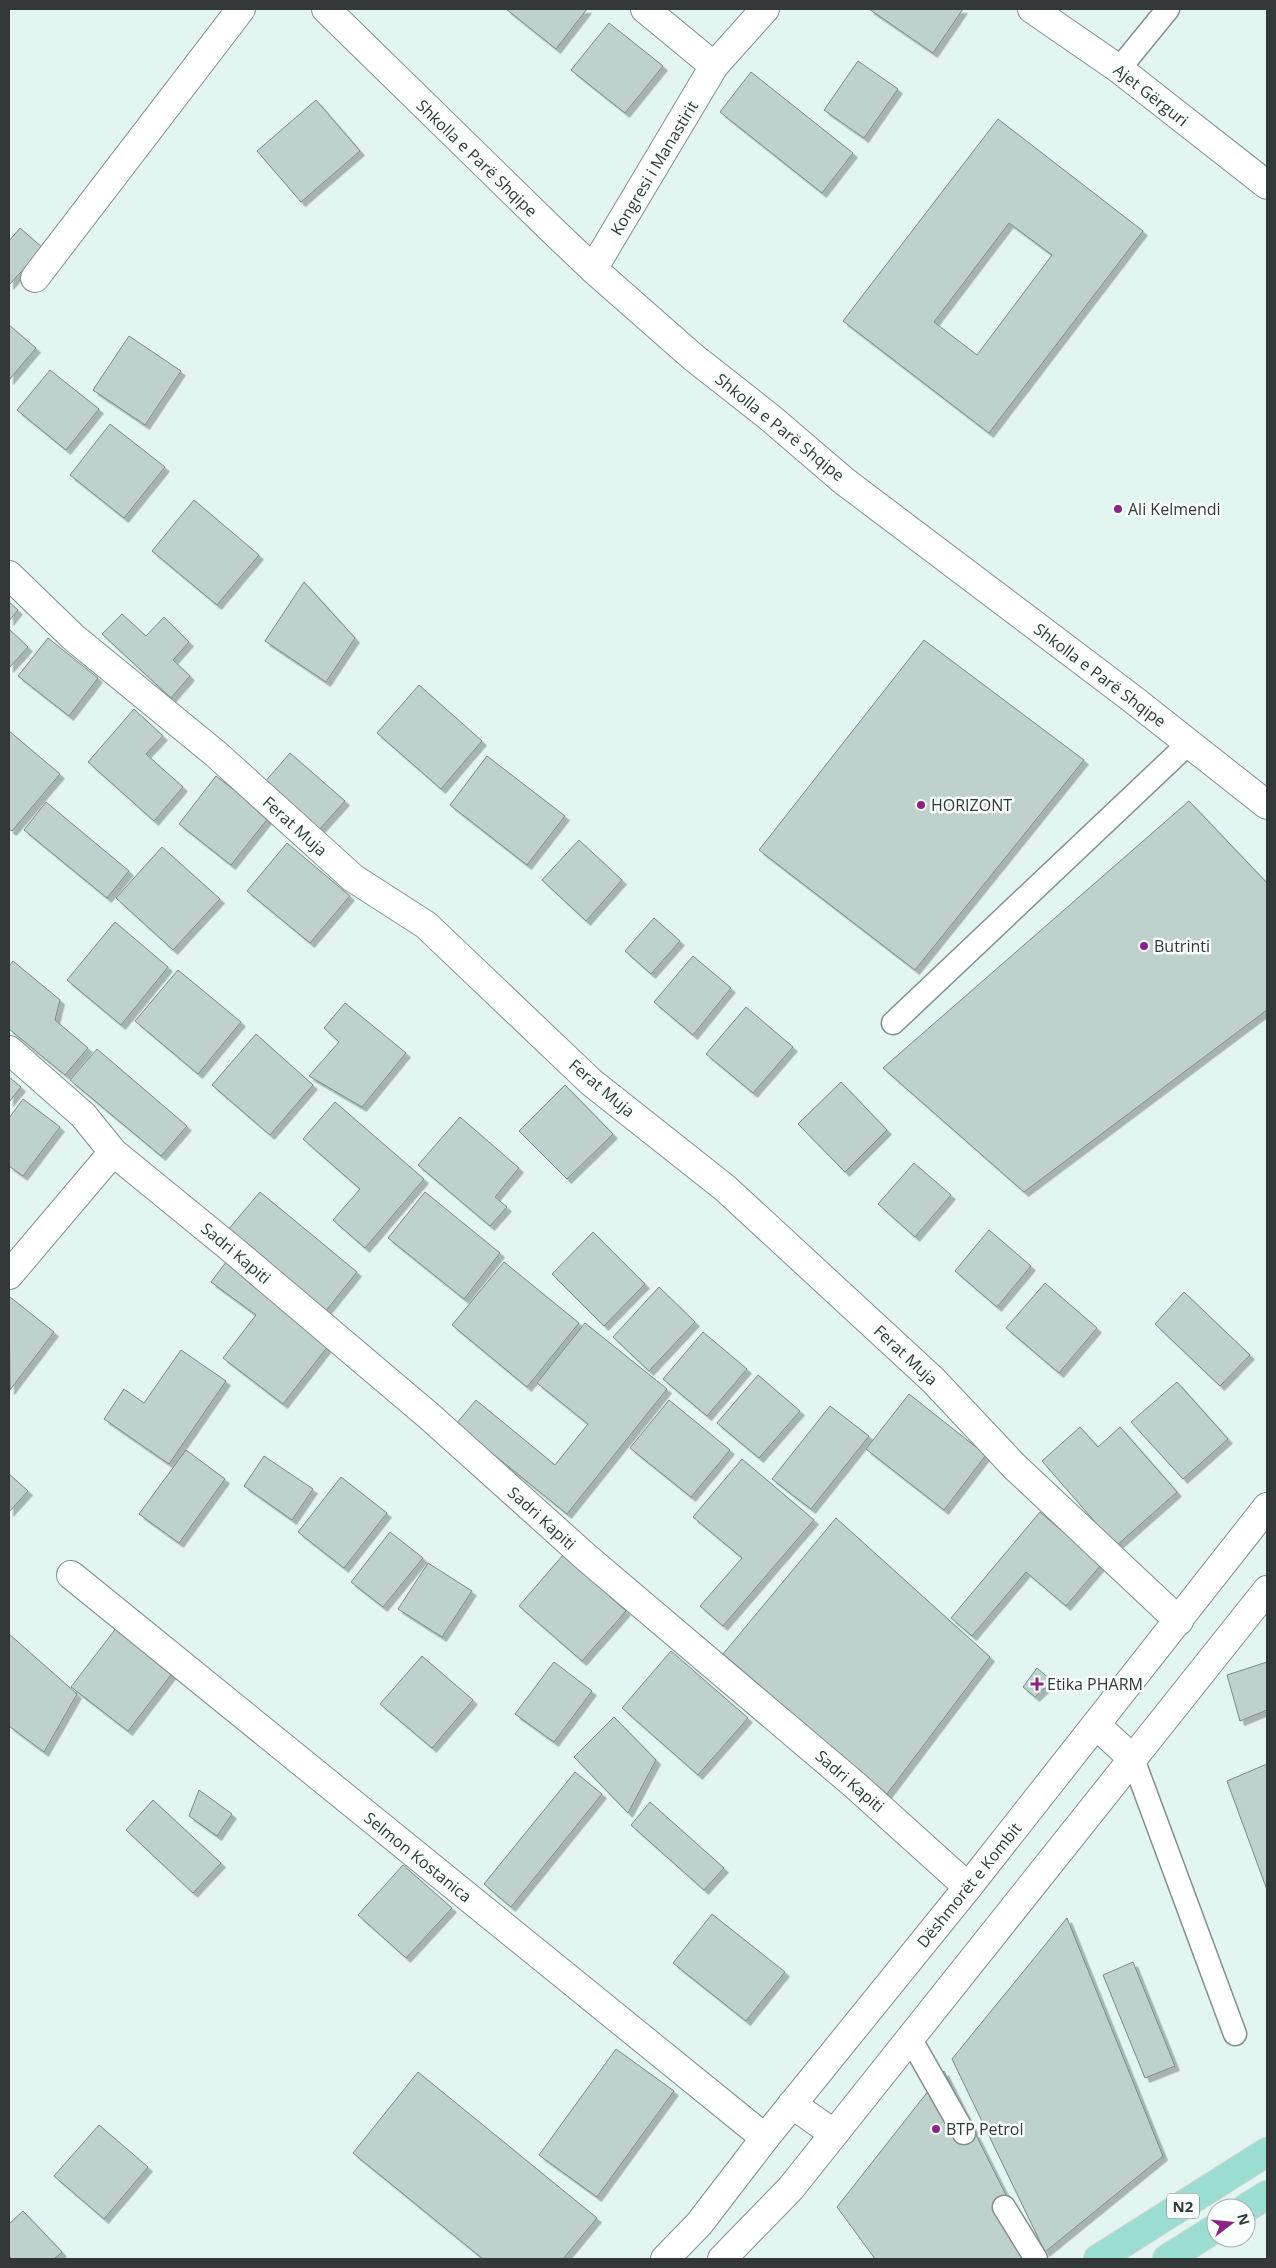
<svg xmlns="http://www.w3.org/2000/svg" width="1276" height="2268" font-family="'Open Sans',sans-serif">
	<defs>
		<filter id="shadow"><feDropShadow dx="4.5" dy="4.5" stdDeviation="0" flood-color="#0004"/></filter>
	</defs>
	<rect width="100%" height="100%" fill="#e2f5f0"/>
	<path fill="#bfd1cd" stroke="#798a86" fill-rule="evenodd" filter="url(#shadow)" d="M506,9h81l-31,40z
		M869,9h94l-30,44z
		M609,23l54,43 -38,47 -54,-43z
		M858,61l40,28 -34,49 -40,-28z
		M751,72l102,81 -31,40 -102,-81z
		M316,100l44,51 -59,51 -44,-51z
		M998,119l145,112 -154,202 -146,-112zM1009,223l43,32 -75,100 -43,-33z
		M20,228l23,20 -34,37v-44z
		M9,325l27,23 -27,32z
		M129,336l52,35 -36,54 -52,-35z
		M50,370l49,39 -33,41 -49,-40z
		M110,424l55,43 -41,51 -54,-43z
		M194,500l65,55 -42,50 -65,-54z
		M304,582l51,56 -29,44 -61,-41z
		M9,602l9,8 -9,11z
		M122,614l24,22 18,-19 25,25 -16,18 17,16 -19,22 -69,-64z
		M9,629l19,18 -19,21z
		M48,638l50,40 -29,38 -51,-40z
		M924,640l160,120 -169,210 -156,-120z
		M419,685l63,56 -41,48 -64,-56z
		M134,709l29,27 -17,18 37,33 -29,34 -66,-59z
		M9,731l51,43 -48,57 -3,-2z
		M290,753l55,48 -27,30 -54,-48z
		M487,756l78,60 -38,49 -77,-60z
		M216,776l53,41 -38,48 -52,-41z
		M1189,801l78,82v127l-243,182 -141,-124z
		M46,802l83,69 -22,27 -83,-68z
		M579,840l43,40 -36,41 -44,-41z
		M287,843l63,53 -40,47 -63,-52z
		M162,847l58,52 -47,51 -57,-52z
		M654,918l26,23 -29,33 -26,-23z
		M115,922l53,45 -47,58 -54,-45z
		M693,956l38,32 -38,47 -39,-33z
		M13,961l47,39 -5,20 33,28 -23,27 -56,-46v-63z
		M178,970l63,52 -43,52 -63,-53z
		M345,1003l61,50 -44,54 -53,-31 30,-34 -15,-14z
		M746,1007l47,40 -40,46 -47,-39z
		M256,1034l57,51 -43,50 -58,-50z
		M97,1049l90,77 -26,30 -91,-76z
		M9,1077l12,10 -12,15z
		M841,1082l46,48 -42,42 -47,-48z
		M565,1085l48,49 -46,45 -48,-48z
		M23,1099l37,28 -37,49 -14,-10v-48z
		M335,1102l89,77 -59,69 -32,-28 27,-31 -57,-50z
		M460,1117l59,51 -24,29 12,10 -17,19 -72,-61z
		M914,1163l37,32 -36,42 -37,-33z
		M260,1192l97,80 -32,40 -98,-81z
		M425,1192l75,61 -36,46 -76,-61z
		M989,1230l42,36 -34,41 -42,-36z
		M593,1232l52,52 -41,42 -52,-52z
		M227,1261l105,80 -49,63 -60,-46 33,-43 -45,-33z
		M504,1262l75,61 -52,64 -75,-62z
		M1045,1283l52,45 -38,45 -53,-45z
		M659,1287l36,35 -46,49 -36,-34z
		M1184,1292l66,63 -30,31 -65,-62z
		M10,1297l44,35 -44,58 -1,-90z
		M585,1323l82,66 -100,125 -111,-90 20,-24 79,65 33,-41 -51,-41z
		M703,1332l44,37 -40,47 -44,-37z
		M181,1350l45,31 -57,83 -65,-45 20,-30 20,14z
		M758,1375l42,36 -41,47 -42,-35z
		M1177,1382l51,57 -45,40 -52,-57z
		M909,1394l77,61 -42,55 -78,-61z
		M669,1400l61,50 -39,47 -61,-49z
		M830,1406l39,30 -58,73 -39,-30z
		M1080,1427l18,20 22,-20 57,65 -61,54 -74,-85z
		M186,1450l39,29 -46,64 -40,-29z
		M264,1456l49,33 -21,31 -48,-34z
		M742,1459l72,61 -91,106 -23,-20 42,-48 -49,-41z
		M9,1474l19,17 -19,21z
		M341,1477l46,36 -43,55 -46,-36z
		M1040,1512l61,53 -35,41 -40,-34 -54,64 -21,-18z
		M836,1518l154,139 -103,137 -164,-140z
		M390,1532l33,26 -40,49 -32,-25z
		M563,1555l63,56 -44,50 -63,-55z
		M428,1563l44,28 -30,46 -44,-28z
		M117,1627l57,44 -46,60 -57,-44z
		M9,1634l68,60 -33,58 -35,-26z
		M671,1651l77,67 -50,57 -76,-67z
		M422,1656l51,44 -41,48 -52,-44z
		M554,1662l38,29 -38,51 -39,-28z
		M1267,1662v48l-27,11 -13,-46z
		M1037,1668l15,13 -17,16 -12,-10z
		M614,1717l42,43 -28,53 -54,-56z
		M1267,1764v126l-40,-109z
		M575,1772l27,22 -91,113 -27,-23z
		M199,1790l33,24 -15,22 -28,-20z
		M153,1800l68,63 -28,30 -67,-63z
		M650,1802l74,66 -20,22 -73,-65z
		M403,1865l49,43 -46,50 -48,-43z
		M712,1914l73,58 -39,49 -73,-58z
		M1067,1918l96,238 -118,96 -93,-193z
		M1133,1962l42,104 -30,12 -42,-103z
		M616,2049l58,42 -77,106 -58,-42z
		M944,2071l91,182 -10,6h-150l-38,-52z
		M418,2072l179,146 -34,41h-80l-130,-106z
		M99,2125l49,42 -44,52 -50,-43z
		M23,2211l39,41 -8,7h-42l-3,-3v-32z"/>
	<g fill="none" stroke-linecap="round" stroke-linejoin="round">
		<defs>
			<path id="service" d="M1119,69l49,-60
				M893,1023l296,-280
				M1133,1759l102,275
				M910,2038l54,95
				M1004,2207l32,52"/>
			<path id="minor" d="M326,9l222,217 45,43 100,88 75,59 76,65 286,216 137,108
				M1032,9l87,60 148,116
				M714,66l51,-57
				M593,269l121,-203 -69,-57
				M35,278l206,-269
				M9,575l64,62 143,117 137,124 73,47 165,157 134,106 208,192 81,86 165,155
				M9,1050l74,65 30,37 120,98 196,166 158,142 269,228 112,101
				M9,1275l104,-123
				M71,1575l694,563"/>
			<path id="tertiary" d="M1096,1725l37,34
				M792,2104l42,30
				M665,2259l34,-35 66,-86 203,-251 299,-380
				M722,2259l69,-71 476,-598"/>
			<path id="primary" d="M1246,2208l21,-13
				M1098,2259l169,-107
				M1167,2259l49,-31"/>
		</defs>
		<use href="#service" stroke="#80918d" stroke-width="25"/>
		<use href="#minor" stroke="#80918d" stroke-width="30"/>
		<use href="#tertiary" stroke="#80918d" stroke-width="30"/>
		<use href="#primary" stroke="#d2d3d3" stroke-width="30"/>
		<use href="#service" stroke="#fff" stroke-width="22"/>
		<use href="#minor" stroke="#fff" stroke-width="28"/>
		<use href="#tertiary" stroke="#fff" stroke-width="28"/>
		<use href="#primary" stroke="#9bddd1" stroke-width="28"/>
	</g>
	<g fill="#8c2286" stroke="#f8fffd" stroke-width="2">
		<circle cx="1118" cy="509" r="5"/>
		<circle cx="921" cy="805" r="5"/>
		<circle cx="1144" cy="946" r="5"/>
		<path d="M1034.5 1676.5h5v5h5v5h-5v5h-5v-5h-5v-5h5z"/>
		<circle cx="936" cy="2129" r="5"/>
	</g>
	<g text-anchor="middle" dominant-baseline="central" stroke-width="5" stroke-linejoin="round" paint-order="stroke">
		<rect fill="#f8fffd" stroke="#6d7472" stroke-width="1" x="1167" y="2193.5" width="32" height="25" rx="4"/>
		<g font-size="15" font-weight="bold" fill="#313837">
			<text x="1183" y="2206">N2</text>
		</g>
		<g font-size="16" fill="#313837" stroke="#f8fffd">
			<text transform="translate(1151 95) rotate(38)">Ajet Gërguri</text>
			<text transform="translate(477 158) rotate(44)">Shkolla e Parë Shqipe</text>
			<text transform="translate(654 168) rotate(-59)">Kongresi i Manastirit</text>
			<text transform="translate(780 427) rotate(39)">Shkolla e Parë Shqipe</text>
			<text transform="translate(1100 675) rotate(37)">Shkolla e Parë Shqipe</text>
			<text transform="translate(295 826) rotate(42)">Ferat Muja</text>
			<text transform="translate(602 1088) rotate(40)">Ferat Muja</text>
			<text transform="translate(236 1253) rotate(40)">Sadri Kapiti</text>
			<text transform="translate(906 1355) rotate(43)">Ferat Muja</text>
			<text transform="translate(542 1518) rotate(42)">Sadri Kapiti</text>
			<text transform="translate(850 1781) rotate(41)">Sadri Kapiti</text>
			<text transform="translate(418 1857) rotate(39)">Selmon Kostanica</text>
			<text transform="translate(969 1885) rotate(-51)">Dëshmorët e Kombit</text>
		</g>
		<g font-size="16" fill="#313837" stroke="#f8fffd" text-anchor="start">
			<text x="1128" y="509">Ali Kelmendi</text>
			<text x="931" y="805">HORIZONT</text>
			<text x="1154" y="946">Butrinti</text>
			<text x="1047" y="1684">Etika PHARM</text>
			<text x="946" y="2129">BTP Petrol</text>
		</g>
	</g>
	<rect width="1276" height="2268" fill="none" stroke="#313837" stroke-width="20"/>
	<g transform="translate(1231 2223) rotate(74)"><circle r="24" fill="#f8fffd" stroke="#a8afae"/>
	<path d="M0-4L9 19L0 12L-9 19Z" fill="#8c2286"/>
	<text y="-8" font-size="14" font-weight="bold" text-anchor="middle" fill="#313837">N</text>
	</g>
</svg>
